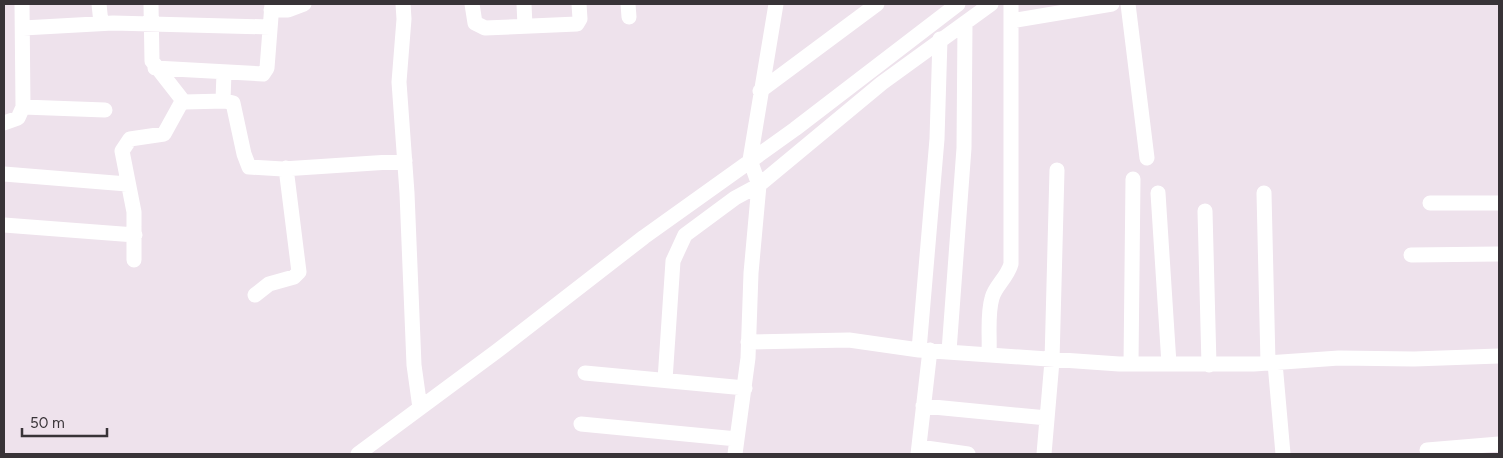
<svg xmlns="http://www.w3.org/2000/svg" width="1503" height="458" font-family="Figtree,sans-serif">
	<rect width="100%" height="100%" fill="#eee2ec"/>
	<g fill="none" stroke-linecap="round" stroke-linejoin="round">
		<path stroke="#fff" stroke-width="15" d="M99,4l2,19
			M151,4l1,57 32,41
			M403,4l1,15 -5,63 8,111 7,172 6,43
			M472,4l3,19 10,5 92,-4 3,-5 -1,-15
			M524,4l1,22
			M628,4l1,13
			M1128,4l19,154
			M271,10h17l16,-6
			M1011,21l101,-17
			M23,28l90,-5 157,4
			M155,68l108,6 4,-6 5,-64
			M760,91l117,-87
			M223,101l1,-29
			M23,107l82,3
			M4,123l14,-5 5,-11 -1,-103
			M4,174l123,10
			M1158,193l11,171
			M1264,193l4,170
			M1430,203h69
			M1205,211l4,154
			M4,225l131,10
			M1411,255l88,-1
			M134,260v-48l-12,-61 8,-12 34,-5 16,-29 4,-3 41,-1 8,2 11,51 5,13 34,2 122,-8
			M255,295l14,-11 25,-7 5,-5 -13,-104
			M748,342l101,-2 70,10 200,14h135l85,-6 75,1 85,-3
			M919,350l18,-211 3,-100
			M949,351l15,-203 1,-125
			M989,354c1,-18 -2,-39 3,-56 3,-12 15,-20 19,-34v-260
			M1275,363l8,91
			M1131,364l2,-185
			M585,373l160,15
			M665,380l8,-119 12,-26 50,-37 24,-13 123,-102 109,-79
			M923,406l124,12
			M581,424l156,15
			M919,447l49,7
			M1427,450l72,-6
			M358,454l139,-103 147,-114 151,-108 163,-125
			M735,454l13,-96 3,-85 8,-88 -9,-25 26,-156
			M918,454l12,-104
			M1044,454l8,-93 5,-191"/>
	</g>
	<rect width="1503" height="458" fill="none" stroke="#383337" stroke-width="10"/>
	<path d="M22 428v8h85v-8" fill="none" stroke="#383337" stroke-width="2.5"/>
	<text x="30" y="428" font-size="15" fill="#383337" stroke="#eee2ec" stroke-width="4" paint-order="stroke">50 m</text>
</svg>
